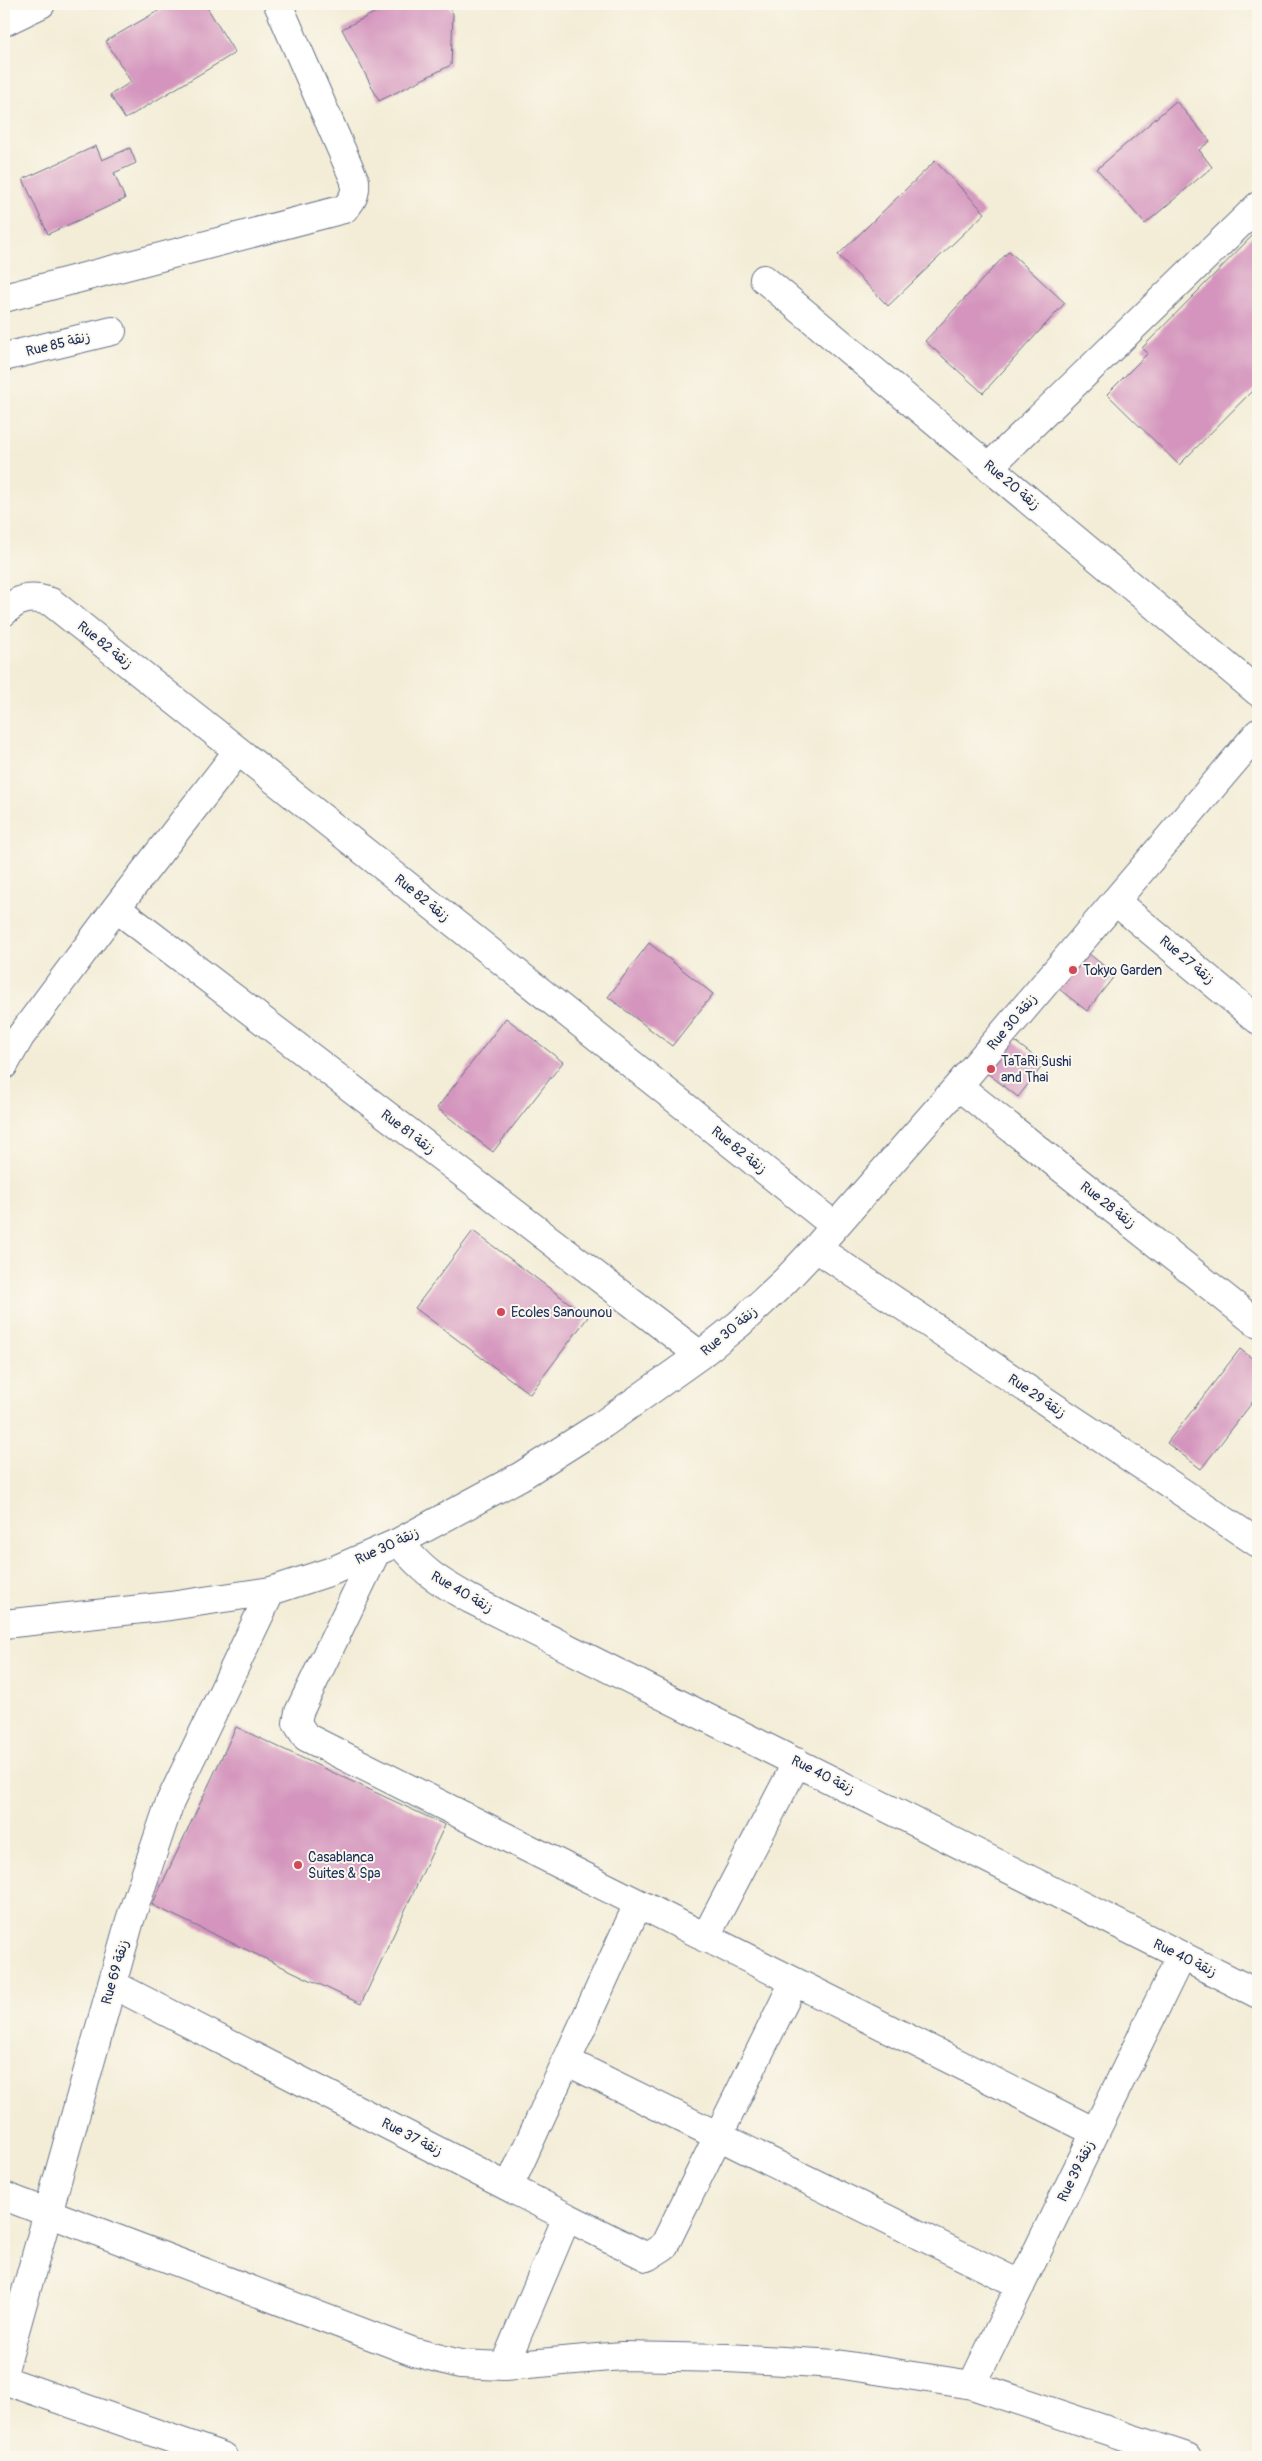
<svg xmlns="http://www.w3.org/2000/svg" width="1262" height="2461" font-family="Pangolin,'Playpen Sans Arabic',sans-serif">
	<rect width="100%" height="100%" fill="#fbf7ec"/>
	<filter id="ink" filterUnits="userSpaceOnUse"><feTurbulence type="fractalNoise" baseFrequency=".02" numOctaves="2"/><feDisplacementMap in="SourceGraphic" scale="10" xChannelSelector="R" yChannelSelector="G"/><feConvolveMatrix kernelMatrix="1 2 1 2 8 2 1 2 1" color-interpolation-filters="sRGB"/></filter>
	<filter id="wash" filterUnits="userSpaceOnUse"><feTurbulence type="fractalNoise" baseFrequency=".0096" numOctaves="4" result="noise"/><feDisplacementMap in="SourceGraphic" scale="20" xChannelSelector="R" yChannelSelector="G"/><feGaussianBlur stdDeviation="1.12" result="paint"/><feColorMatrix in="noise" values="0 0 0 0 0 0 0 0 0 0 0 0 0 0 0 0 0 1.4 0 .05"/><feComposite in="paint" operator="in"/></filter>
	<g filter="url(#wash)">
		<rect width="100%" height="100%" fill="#f3edd7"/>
		<g id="blocks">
			<path fill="#d494bd" d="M170,4h35l30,49 -110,66 -15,-24 21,-13 -25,-41z
				M392,4h56l5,10 -2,51 -72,36 -37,-72z
				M1176,101l34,40 -11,9 13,17 -67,57 -48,-55z
				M96,146l6,14 28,-12 6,15 -22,10 11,26 -77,35 -25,-55z
				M935,161l50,52 -97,93 -50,-51z
				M1255,233l3,3v149l-79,80 -72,-71 41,-41 -6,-5z
				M1009,251l56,52 -82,90 -58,-52z
				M649,943l64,51 -41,52 -64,-49z
				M1082,948l33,27 -28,36 -33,-26z
				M506,1018l57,44 -70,90 -56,-44z
				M1008,1036l36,28 -26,33 -36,-28z
				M473,1231l115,86 -58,77 -115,-86z
				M1240,1349l18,14v32l-57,74 -34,-26z
				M236,1727l209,98 -84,179 -209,-99z"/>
		</g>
	</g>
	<g filter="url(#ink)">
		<use href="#blocks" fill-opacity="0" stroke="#677288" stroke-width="1"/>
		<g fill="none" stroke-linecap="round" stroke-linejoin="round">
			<defs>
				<path id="minor" d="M764,279l494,413
					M4,298l340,-89c9,-9 12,-15 11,-28l-77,-177
					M4,357l108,-26
					M990,466l268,-260
					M4,612c15,-14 26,-17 47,-10l784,624
					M1115,901l143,119
					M116,908l584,447
					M4,1065l16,-28 96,-129 122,-157
					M958,1086l300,238
					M816,1248l442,295
					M399,1542c24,30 38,38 71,57l788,395
					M376,1552l-77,160 -2,11 9,14 789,395
					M4,1624l166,-18 101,-15 61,-20 67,-29 122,-66 82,-52 97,-69 39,-31 46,-43 31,-33 142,-162 300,-353
					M705,1938l92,-176
					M112,1984l455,233 -63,149
					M566,2061l455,224
					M509,2187l129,-283
					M4,2196l410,156 46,12 44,2 118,-10 105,2 110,6 135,21 215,72
					M567,2217l80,40 17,-11 130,-264
					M4,2370l126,-450 40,-118 101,-211
					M4,2380l220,77
					M972,2385l209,-429"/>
				<path id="major" d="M4,22l37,-18"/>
			</defs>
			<use href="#minor" stroke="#677288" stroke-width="30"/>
			<use href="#major" stroke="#677288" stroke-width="30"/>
			<use href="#minor" stroke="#fff" stroke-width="28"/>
			<use href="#major" stroke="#fff" stroke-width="28"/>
		</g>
	</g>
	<g fill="#d1495b" stroke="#fbf7ec" stroke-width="2">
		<circle cx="1073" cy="970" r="5"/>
		<circle cx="991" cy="1069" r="5"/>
		<circle cx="501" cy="1312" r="5"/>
		<circle cx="298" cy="1865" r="5"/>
	</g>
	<g text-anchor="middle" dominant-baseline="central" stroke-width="4" stroke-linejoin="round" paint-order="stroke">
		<g font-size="14" fill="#1b2f5e" stroke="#fbf7ec">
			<text transform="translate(58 344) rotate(-14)">Rue 85 زنقة</text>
			<text transform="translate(1012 485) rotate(40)">Rue 20 زنقة</text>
			<text transform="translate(105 645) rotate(39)">Rue 82 زنقة</text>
			<text transform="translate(422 898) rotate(39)">Rue 82 زنقة</text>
			<text transform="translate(1187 960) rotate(40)">Rue 27 زنقة</text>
			<text transform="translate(1012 1022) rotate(-50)">Rue 30 زنقة</text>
			<text transform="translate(408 1132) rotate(37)">Rue 81 زنقة</text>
			<text transform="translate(739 1150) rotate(39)">Rue 82 زنقة</text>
			<text transform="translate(1108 1205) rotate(38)">Rue 28 زنقة</text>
			<text transform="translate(729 1331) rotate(-40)">Rue 30 زنقة</text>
			<text transform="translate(1037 1396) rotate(34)">Rue 29 زنقة</text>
			<text transform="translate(387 1546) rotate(-25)">Rue 30 زنقة</text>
			<text transform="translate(462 1592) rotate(30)">Rue 40 زنقة</text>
			<text transform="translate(823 1775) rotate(27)">Rue 40 زنقة</text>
			<text transform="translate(1185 1958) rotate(26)">Rue 40 زنقة</text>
			<text transform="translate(115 1972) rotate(-74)">Rue 69 زنقة</text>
			<text transform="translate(412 2137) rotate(27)">Rue 37 زنقة</text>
			<text transform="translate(1076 2171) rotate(-64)">Rue 39 زنقة</text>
		</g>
		<g font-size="14" fill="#1b2f5e" stroke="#fbf7ec" text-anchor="start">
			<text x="1083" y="970">Tokyo Garden</text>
			<text x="1001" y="1061">TaTaRi Sushi<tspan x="1001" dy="16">and Thai</tspan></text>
			<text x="511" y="1312">Ecoles Sanounou</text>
			<text x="308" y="1857">Casablanca<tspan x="308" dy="16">Suites &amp; Spa</tspan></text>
		</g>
	</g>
	<rect width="1262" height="2461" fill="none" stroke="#fbf7ec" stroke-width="20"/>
</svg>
